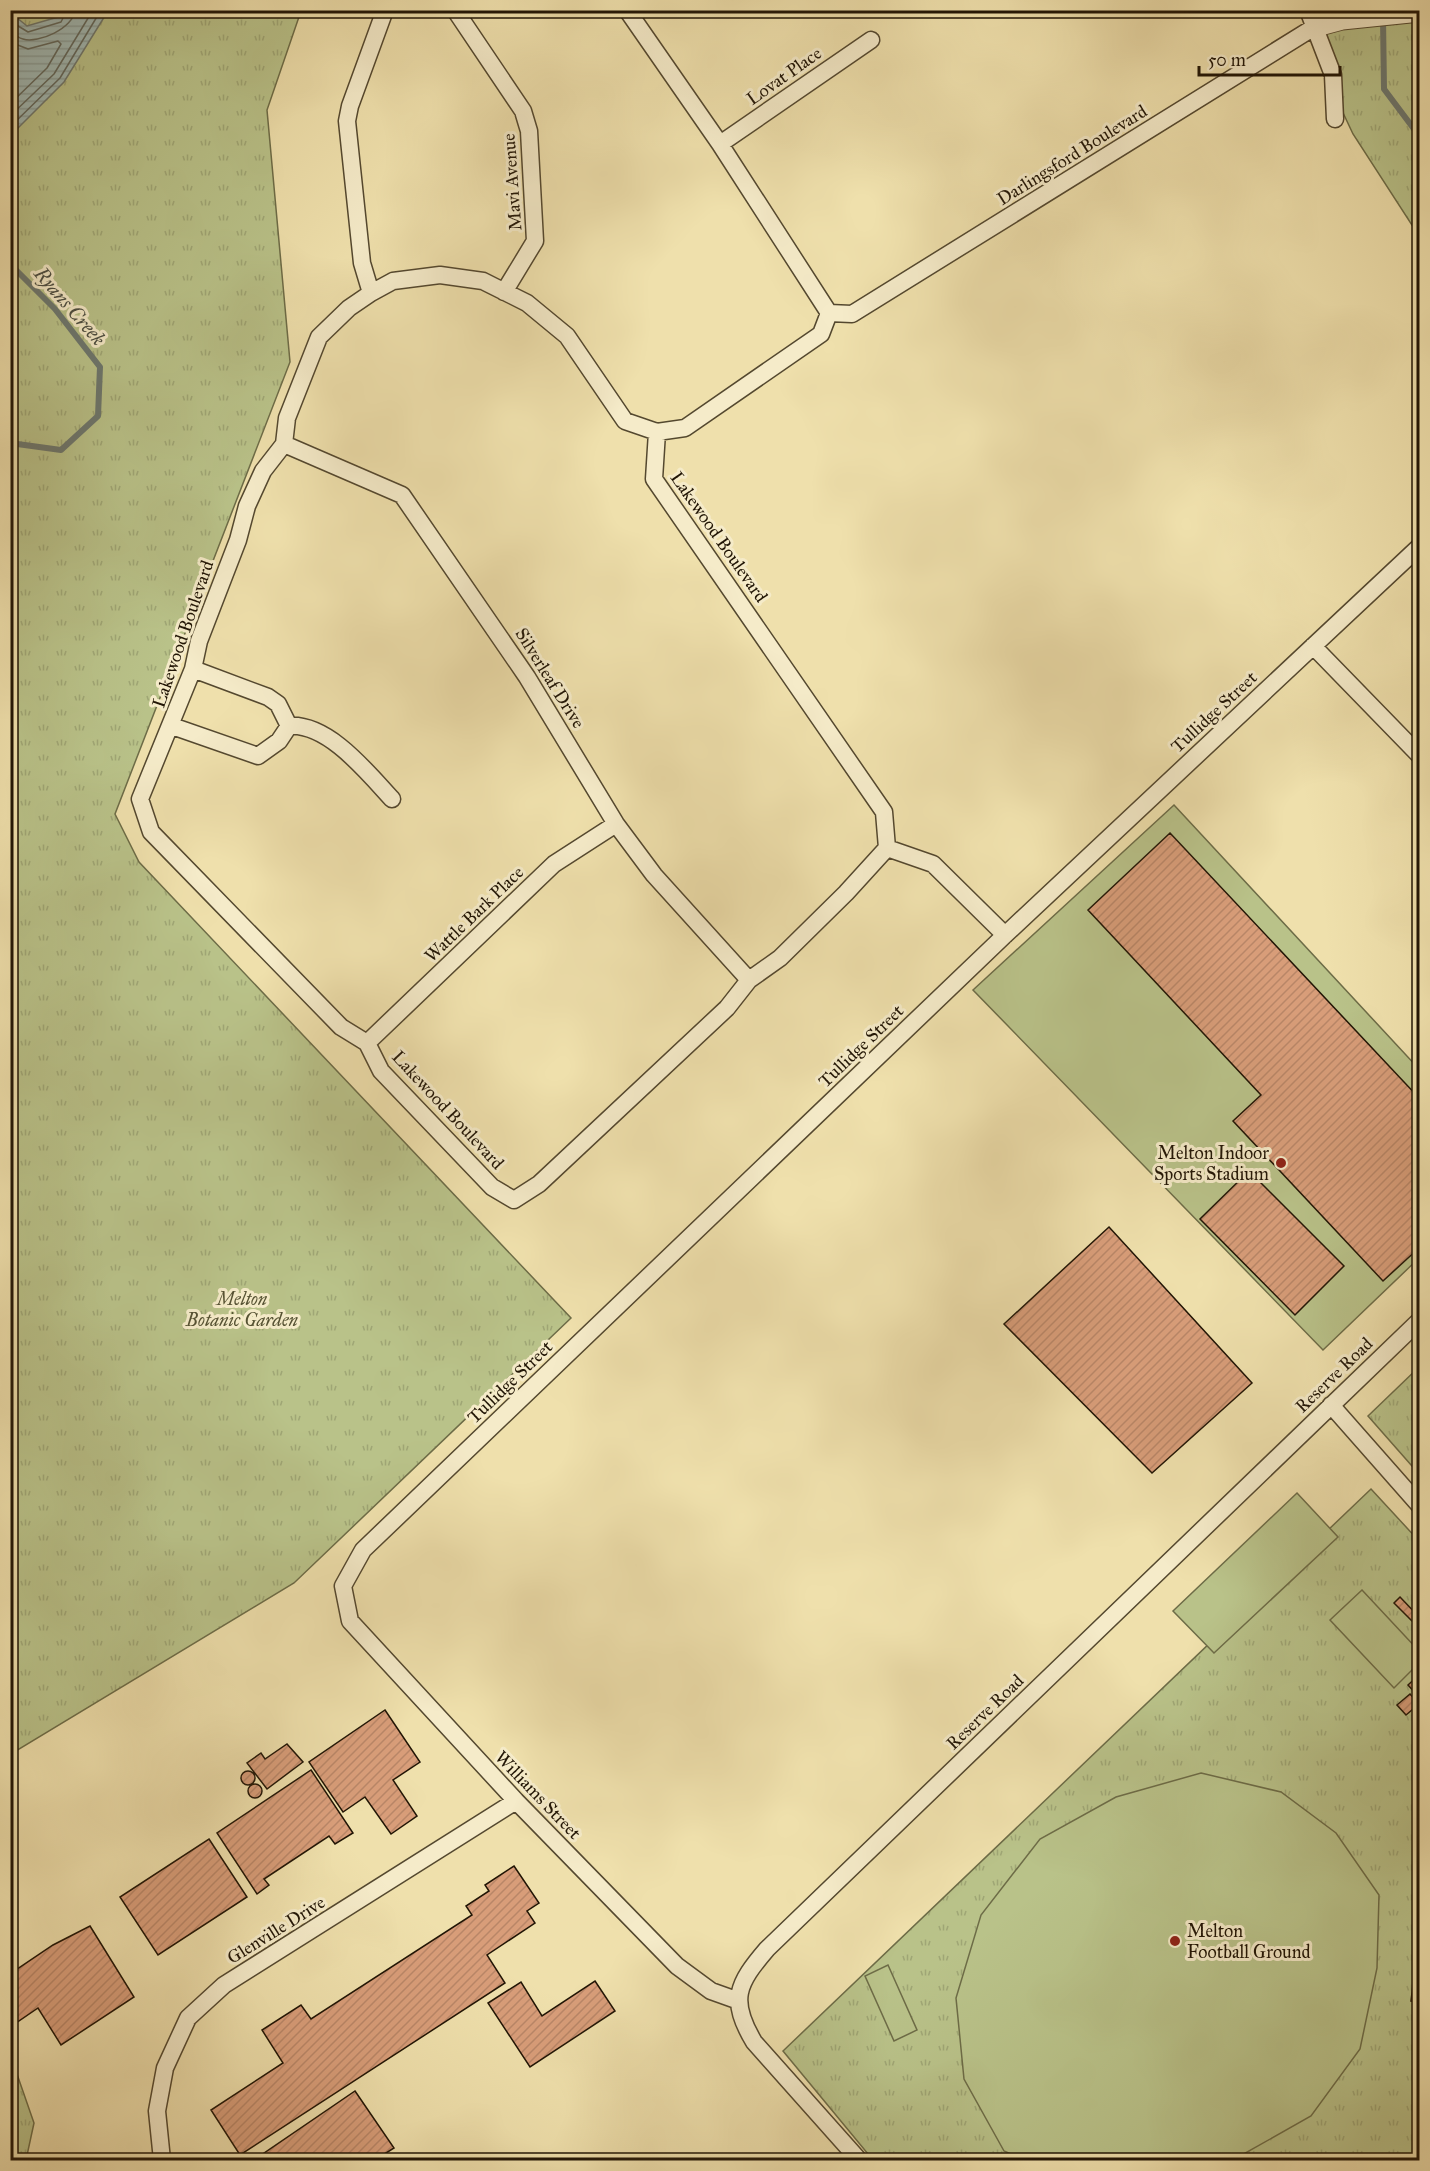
<svg xmlns="http://www.w3.org/2000/svg" width="1430" height="2171" font-family="'IM FELL Great Primer',serif">
	<defs>
		<pattern id="grass-tufts" width="24" height="20" patternUnits="userSpaceOnUse" patternTransform="scale(1.5)"><rect width="24" height="20" fill="#b9c289"/><path d="M3 7l-1-3M5 7V3M7 7l1-3M15 17l-1-3M17 17v-4M19 17l1-3" fill="none" stroke="#9fa675"/></pattern>
		<pattern id="water-rules" width="6" height="5" patternUnits="userSpaceOnUse" patternTransform="scale(1.5)"><rect width="6" height="5" fill="#a0bab6"/><path d="M0 2.5h6" fill="none" stroke="#8a9f9b"/></pattern>
		<pattern id="building-hatch" width="6" height="6" patternUnits="userSpaceOnUse" patternTransform="scale(1.5)"><rect width="6" height="6" fill="#d89d79"/><path d="M-1 1l2-2M0 6l6-6M5 7l2-2" fill="none" stroke="#b98667"/></pattern>
	</defs>
	<rect width="100%" height="100%" fill="#efe0ac"/>
	<filter id="stains"><feTurbulence type="fractalNoise" baseFrequency=".00333" numOctaves="4"/><feColorMatrix values="0 0 0 0 .2 0 0 0 0 .09 0 0 0 0 .02 0 0 0 .5 -.17"/></filter>
	<radialGradient id="worn" r=".72"><stop offset=".6" stop-color="#630" stop-opacity="0"/><stop offset="1" stop-color="#630" stop-opacity=".3"/></radialGradient>
	<path fill="url(#grass-tufts)" stroke="#6d6c47" stroke-width="1.5" d="M11,11h290l-34,99 23,252 -175,452 24,48 432,456 -277,265 -283,171z
		M1317,11h102v225l-66,-102 -16,-34z
		M1419,1367v107l-51,-58z
		M1371,1489l48,52v619h-546l-90,-109z
		M10,2054l24,69 -8,37h-15z"/>
	<path fill="#b9c289" stroke="#6d6c47" stroke-width="1.5" d="M1174,805l245,264v189l-96,92 -350,-360z
		M1297,1493l41,44 -124,116 -41,-42z
		M1362,1590l57,61v12l-25,25 -64,-68z
		M1201,1773l80,19 55,41 43,62 -2,73 -17,81 -49,67 -78,44h-208l-21,-9 -40,-72 -8,-81 25,-83 59,-76 76,-42z
		M888,1965l29,65 -23,11 -29,-65z"/>
	<path fill="url(#water-rules)" stroke="#6d786f" stroke-width="1.5" d="M63,11h45l-44,71 -53,53v-122l16,13 31,-9z"/>
	<g fill="none" stroke-linecap="round" stroke-linejoin="round">
		<path stroke="#60685e" stroke-width="1.5" d="M10,21l18,11 33,-10 6,-12
			M10,30c4,4 8,8 13,9 15,5 51,-11 52,-29
			M10,42l18,7 30,-8 3,3 -14,24 -37,36
			M10,116l44,-42 39,-64
			M10,127l50,-49 41,-68"/>
		<path stroke="#6d786f" stroke-width="6" d="M1383,18l1,71 36,48
			M10,264l45,45 45,58 -2,49 -37,34 -51,-7"/>
	</g>
	<path fill="url(#building-hatch)" stroke="#211505" stroke-width="1.5" d="M1170,833l250,266v148l-37,34 -150,-160 28,-26 -173,-185z
		M1249,1171l95,95 -49,49 -95,-96z
		M1109,1227l143,156 -100,90 -148,-149z
		M1400,1597l19,20 -6,5 -19,-19z
		M1420,1674v24l-12,-13z
		M1410,1694l9,10 -13,11 -9,-10z
		M385,1710l35,52 -27,18 24,36 -26,18 -26,-37 -22,15 -34,-50z
		M287,1744l16,18 -36,27 -20,-26 14,-10 4,6z
		M311,1770l42,63 -18,11 -6,-8 -65,43 5,6 -12,9 -40,-61z
		M241 1778a7 7 0 1 1 14 0a7 7 0 1 1-14 0Z
		M248 1791a7 7 0 1 1 14 0a7 7 0 1 1-14 0Z
		M209,1839l38,58 -89,58 -38,-58z
		M514,1866l25,37 -12,8 8,12 -48,32 18,28 -265,172 -29,-45 72,-47 -21,-33 39,-25 10,14 161,-104 -6,-9 23,-15 -4,-6z
		M90,1926l44,71 -73,48 -23,-37 -28,19v-53l43,-29z
		M1420,1926v76l-9,-1z
		M595,1981l20,30 -85,56 -42,-64 33,-21 21,34z
		M355,2091l39,57 -19,12h-121z"/>
	<g fill="none" stroke-linecap="round" stroke-linejoin="round">
		<defs>
			<path id="minor" d="M455,10l68,101 6,20 6,110 -31,51
				M627,10l93,134 109,169
				M1308,10l25,65 2,44
				M720,144l151,-104
				M371,293l-9,-30 -15,-142 3,-15 35,-96
				M657,432l-3,47 230,333 3,36 -41,45 -66,65 -31,22 -22,28 -188,176 -25,16 -22,-13 -111,-116 -14,-28 -26,-16 -190,-195 -11,-33 53,-130 6,-28 39,-101 9,-34 16,-35 21,-27 3,-26 32,-81 30,-29 22,-15 22,-12 47,-6 43,6 44,22 40,33 58,85 32,11 28,-4 136,-94 8,-21 23,1 464,-288
				M284,444l118,51 125,182 89,147 38,51 95,105
				M1313,646l107,110
				M172,726l86,30 21,-15 10,-15 -11,-22 -10,-7 -75,-28
				M289,726c39,-3 78,46 103,73
				M887,848l46,16 72,71
				M367,1043l187,-179 62,-40
				M1331,1405l89,101
				M739,2001l-28,-10 -34,-25 -161,-165 -166,-180 -7,-35 20,-36 642,-615 415,-389
				M162,2160l-5,-49 8,-43 23,-50 36,-33 292,-184
				M859,2160l-105,-118c-25,-42 -17,-58 13,-93l653,-629"/>
			<path id="tertiary" d="M1316,26l26,-7 78,-8"/>
		</defs>
		<use href="#minor" stroke="#54482f" stroke-width="19"/>
		<use href="#tertiary" stroke="#54482f" stroke-width="23"/>
		<use href="#minor" stroke="#f5ebc9" stroke-width="16"/>
		<use href="#tertiary" stroke="#f5ebc9" stroke-width="21"/>
	</g>
	<g fill="#8f2418" stroke="#f5ebc9" stroke-width="2">
		<circle cx="1281" cy="1163" r="6"/>
		<circle cx="1175" cy="1941" r="6"/>
	</g>
	<g text-anchor="middle" dominant-baseline="central" stroke-width="6" stroke-linejoin="round" paint-order="stroke">
		<g font-size="18" fill="#211505" stroke="#f5ebc9">
			<text transform="translate(784 76) rotate(-35)">Lovat Place</text>
			<text transform="translate(1072 155) rotate(-32)">Darlingsford Boulevard</text>
			<text transform="translate(512 182) rotate(-94)">Mavi Avenue</text>
			<text transform="translate(719 537) rotate(55)">Lakewood Boulevard</text>
			<text transform="translate(183 634) rotate(-71)">Lakewood Boulevard</text>
			<text transform="translate(550 678) rotate(58)">Silverleaf Drive</text>
			<text transform="translate(1214 712) rotate(-43)">Tullidge Street</text>
			<text transform="translate(474 914) rotate(-44)">Wattle Bark Place</text>
			<text transform="translate(861 1046) rotate(-44)">Tullidge Street</text>
			<text transform="translate(448 1110) rotate(47)">Lakewood Boulevard</text>
			<text transform="translate(1334 1375) rotate(-44)">Reserve Road</text>
			<text transform="translate(510 1382) rotate(-44)">Tullidge Street</text>
			<text transform="translate(985 1712) rotate(-44)">Reserve Road</text>
			<text transform="translate(538 1795) rotate(46)">Williams Street</text>
			<text transform="translate(276 1930) rotate(-32)">Glenville Drive</text>
		</g>
		<g font-size="18" fill="#211505" stroke="#f5ebc9" text-anchor="end">
			<text x="1269" y="1153">Melton Indoor<tspan x="1269" dy="21">Sports Stadium</tspan></text>
			<text x="1187" y="1931" text-anchor="start">Melton<tspan x="1187" dy="21">Football Ground</tspan></text>
		</g>
		<g font-size="18" font-style="italic" fill="#565233" stroke="#f5ebc9">
			<text x="242" y="1299">Melton<tspan x="242" dy="21">Botanic Garden</tspan></text>
		</g>
		<g font-size="20" font-style="italic" fill="#4d4f43" stroke="#f5ebc9">
			<text transform="translate(70 306) rotate(49)">Ryans Creek</text>
		</g>
	</g>
	<rect width="1430" height="2171" fill="none" stroke="#efe0ac" stroke-width="36"/>
	<rect x="12" y="12" width="1406" height="2147" fill="none" stroke="#211505" stroke-width="3"/>
	<rect x="18" y="18" width="1394" height="2135" fill="none" stroke="#211505" stroke-width="1.5"/>
	<path d="M1199 66v9h141v-9" fill="none" stroke="#211505" stroke-width="3"/>
	<text x="1208" y="66" font-size="18" fill="#211505" stroke="#f5ebc9" stroke-width="4.5" paint-order="stroke">50 m</text>
	<rect width="100%" height="100%" filter="url(#stains)"/>
	<rect width="100%" height="100%" fill="url(#worn)"/>
</svg>
